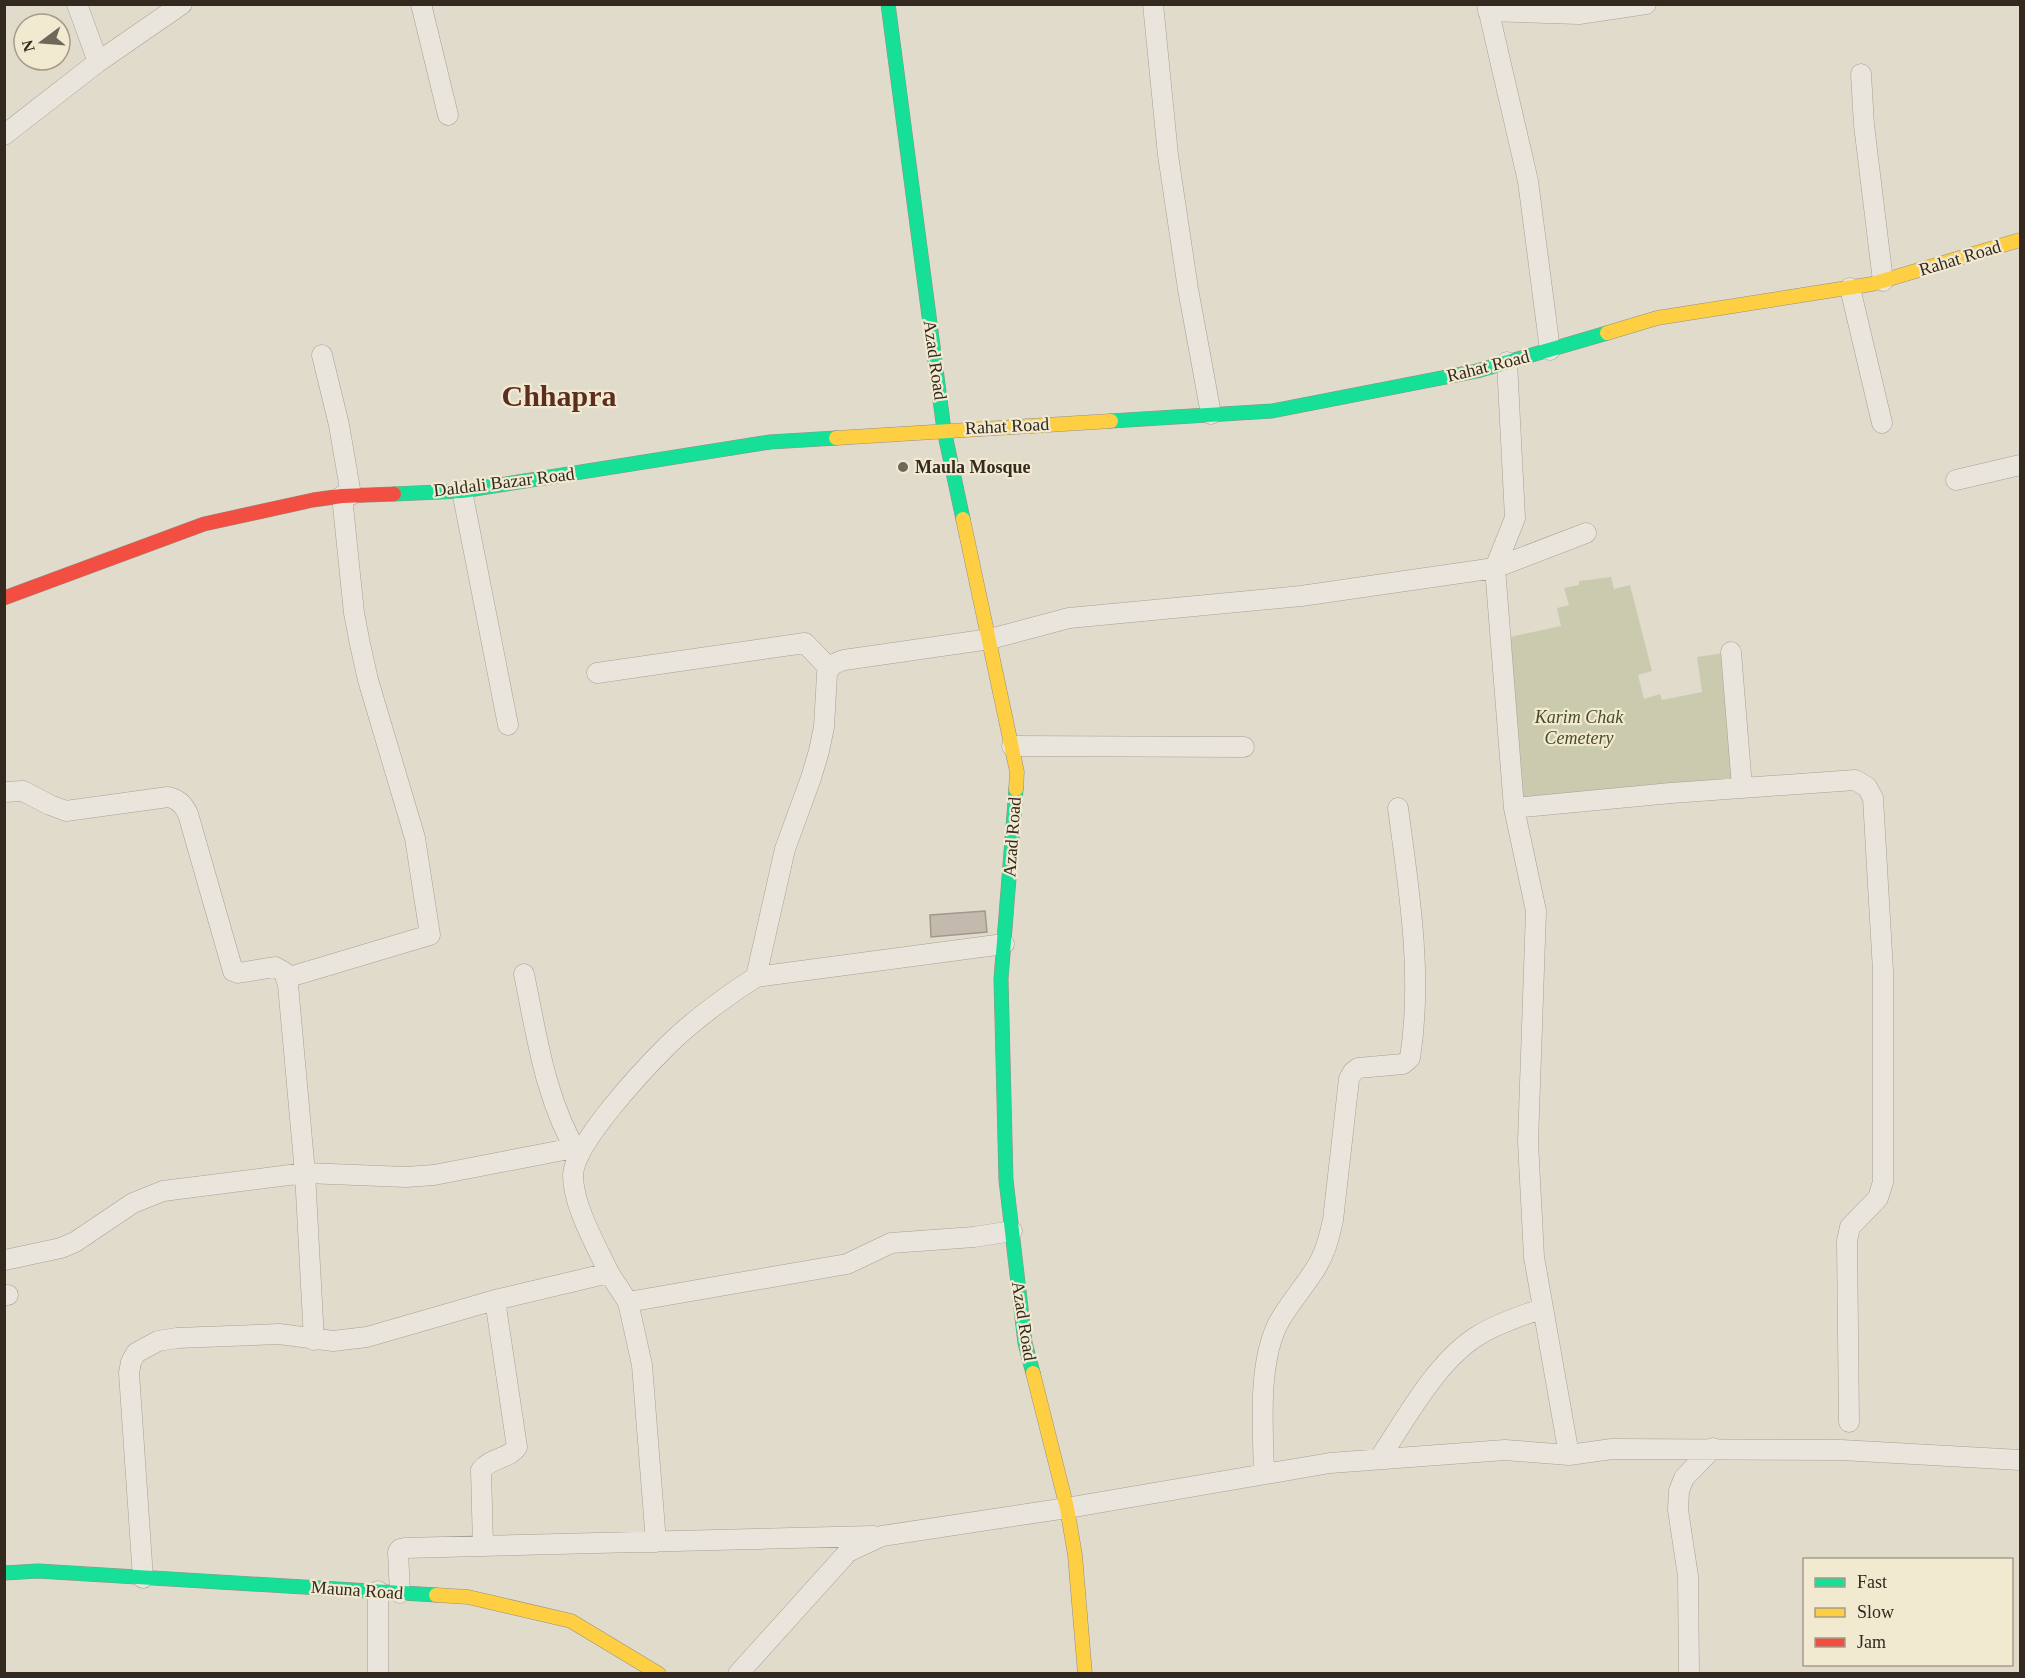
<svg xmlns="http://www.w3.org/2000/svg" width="2025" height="1678" font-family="'Times New Roman',serif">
	<rect width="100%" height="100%" fill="#e1dbcc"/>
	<path fill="#cacaae" d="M1611,577l3,12 16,-4 22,86 -14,4 6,24 16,-5 2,6 40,-8 -5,-35 34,-5 11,135 -228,21 -13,-169 60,-13 -4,-18 12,-3 -5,-17 15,-3v-4z"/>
	<path fill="#c4b9ad" stroke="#a1978b" stroke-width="1.5" d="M985,911l2,21 -56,5 -1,-22z"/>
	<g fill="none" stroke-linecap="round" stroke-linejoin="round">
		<defs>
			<path id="street" d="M77,4l21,58
				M421,4l27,111
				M1153,4l15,151 20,134 23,125
				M1487,4l41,177 22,169
				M1488,11l91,3 67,-10
				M1861,74l3,51 19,156
				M4,135l94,-73 84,-58
				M1850,288l32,135
				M322,355l17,70 12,70
				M1507,362l8,156 -20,50 19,240 22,103 -8,231 6,115 35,198
				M1956,480l64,-15
				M462,491l46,234
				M1731,652l11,135
				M597,673l208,-30 24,25
				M1012,746l232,1
				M4,792l19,-1 27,14 16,6 102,-14c10,2 15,7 20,17l45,157 5,2 37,-6 9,5 4,13 17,188 9,167
				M1514,808l157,-15 184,-13 12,7 6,11 10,173v211l-5,16 -28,29 -3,14 2,181
				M524,974c13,63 21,126 55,182
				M756,977l29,-128 26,-71 8,-27 5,-24 3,-53c3,-9 8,-11 17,-14l146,-21 79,-21 232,-22 194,-28 91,-35
				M286,978l144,-43 -15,-97 -47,-158 -8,-36 -6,-31 -12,-117
				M5,1260l56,-12 14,-6 58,-39 30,-12 142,-18 101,4 28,-2 140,-27
				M609,1273l19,29 14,63 14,177
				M4,1295h4
				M628,1302l219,-38 44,-21 83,-6 38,-6
				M1379,1459c27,-40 58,-99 100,-124 19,-12 43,-19 64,-27
				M1264,1474c-1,-45 -7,-114 16,-154 10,-17 23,-32 34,-49 11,-16 15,-33 19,-51l16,-141 4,-7 5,-4 45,-4 7,-6c13,-83 -1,-168 -12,-250
				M483,1546l-2,-76c9,-12 28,-11 36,-23l-22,-147
				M143,1578l-14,-205 2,-11 5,-9 22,-12 19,-3 102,-4 54,7 34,-4 128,-37 114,-27c-13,-28 -36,-67 -36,-98 1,-32 72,-107 96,-131 26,-25 56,-47 87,-67l248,-33
				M400,1593l-2,-41 2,-3 5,-1 469,-12
				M378,1674v-83
				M738,1674l110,-122 34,-16 185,-28 263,-45 175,-13 64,5 43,-6 229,1 179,10
				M1689,1674l-1,-98 -10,-66 1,-19 5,-13 29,-30"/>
			<path id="fast" d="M888,4l56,426 19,89
				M1111,421l161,-10 205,-40 130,-38
				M394,494l68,-3 308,-49 66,-4
				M1016,789l-15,190 5,201 19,163 8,30
				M4,1573l34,-2 398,24"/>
			<path id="slow" d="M1607,333l50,-15 215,-34 148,-44
				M836,438l275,-17
				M963,519l54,253 -1,17
				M1033,1373l34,135 8,47 10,119
				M436,1595l32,2 103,24 88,53"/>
			<path id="jam" d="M4,598l200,-74 109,-24 29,-4 52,-2"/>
		</defs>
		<use href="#street" stroke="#a6a095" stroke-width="21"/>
		<use href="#fast" stroke="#968f84" stroke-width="15"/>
		<use href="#slow" stroke="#968f84" stroke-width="15"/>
		<use href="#jam" stroke="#968f84" stroke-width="15"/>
		<use href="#street" stroke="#eae5dc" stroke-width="20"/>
		<use href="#fast" stroke="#16e098" stroke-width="14"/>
		<use href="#slow" stroke="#ffcf43" stroke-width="14"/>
		<use href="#jam" stroke="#f24e42" stroke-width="14"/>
	</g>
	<circle fill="#70675b" stroke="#f2e9d1" stroke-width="2" cx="903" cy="467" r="6"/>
	<g text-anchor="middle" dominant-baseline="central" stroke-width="4.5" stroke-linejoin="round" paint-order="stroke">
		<g font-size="18" fill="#33291e" stroke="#f2e9d1">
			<text transform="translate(1960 258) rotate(-17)">Rahat Road</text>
			<text transform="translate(935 360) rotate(82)">Azad Road</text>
			<text transform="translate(1488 366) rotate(-14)">Rahat Road</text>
			<text transform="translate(1007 426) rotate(-3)">Rahat Road</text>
			<text transform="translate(504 482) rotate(-7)">Daldali Bazar Road</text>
			<text transform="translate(1012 837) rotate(-86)">Azad Road</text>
			<text transform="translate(1024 1321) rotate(81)">Azad Road</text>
			<text transform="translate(357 1590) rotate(4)">Mauna Road</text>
		</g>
		<g font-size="18" font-weight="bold" fill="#33291e" stroke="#f2e9d1" text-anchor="start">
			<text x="915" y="467">Maula Mosque</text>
		</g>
		<g font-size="18" font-style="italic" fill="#444e26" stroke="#f2e9d1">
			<text x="1579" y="717">Karim Chak<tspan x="1579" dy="21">Cemetery</tspan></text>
		</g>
		<g font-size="30" font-weight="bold" fill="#5c2e21" stroke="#f2e9d1">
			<text x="559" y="395">Chhapra</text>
		</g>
	</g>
	<rect width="2025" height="1678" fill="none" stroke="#33291e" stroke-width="12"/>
	<rect x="1803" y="1558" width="210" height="108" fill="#f2e9d1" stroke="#a69c89" stroke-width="1.5"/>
	<rect x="1815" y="1578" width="30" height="9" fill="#16e098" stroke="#a69c89" stroke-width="1.5"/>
	<text x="1857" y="1588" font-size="18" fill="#33291e">Fast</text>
	<rect x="1815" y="1608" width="30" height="9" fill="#ffcf43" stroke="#a69c89" stroke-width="1.5"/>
	<text x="1857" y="1618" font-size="18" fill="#33291e">Slow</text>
	<rect x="1815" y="1638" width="30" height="9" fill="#f24e42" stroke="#a69c89" stroke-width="1.5"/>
	<text x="1857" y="1648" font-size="18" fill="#33291e">Jam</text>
	<g transform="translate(42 42) rotate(254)"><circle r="28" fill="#f2e9d1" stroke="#a69c89" stroke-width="1.5"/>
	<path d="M0-4.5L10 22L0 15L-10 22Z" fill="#70675b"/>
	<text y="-9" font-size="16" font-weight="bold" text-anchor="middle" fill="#33291e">N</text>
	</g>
</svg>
